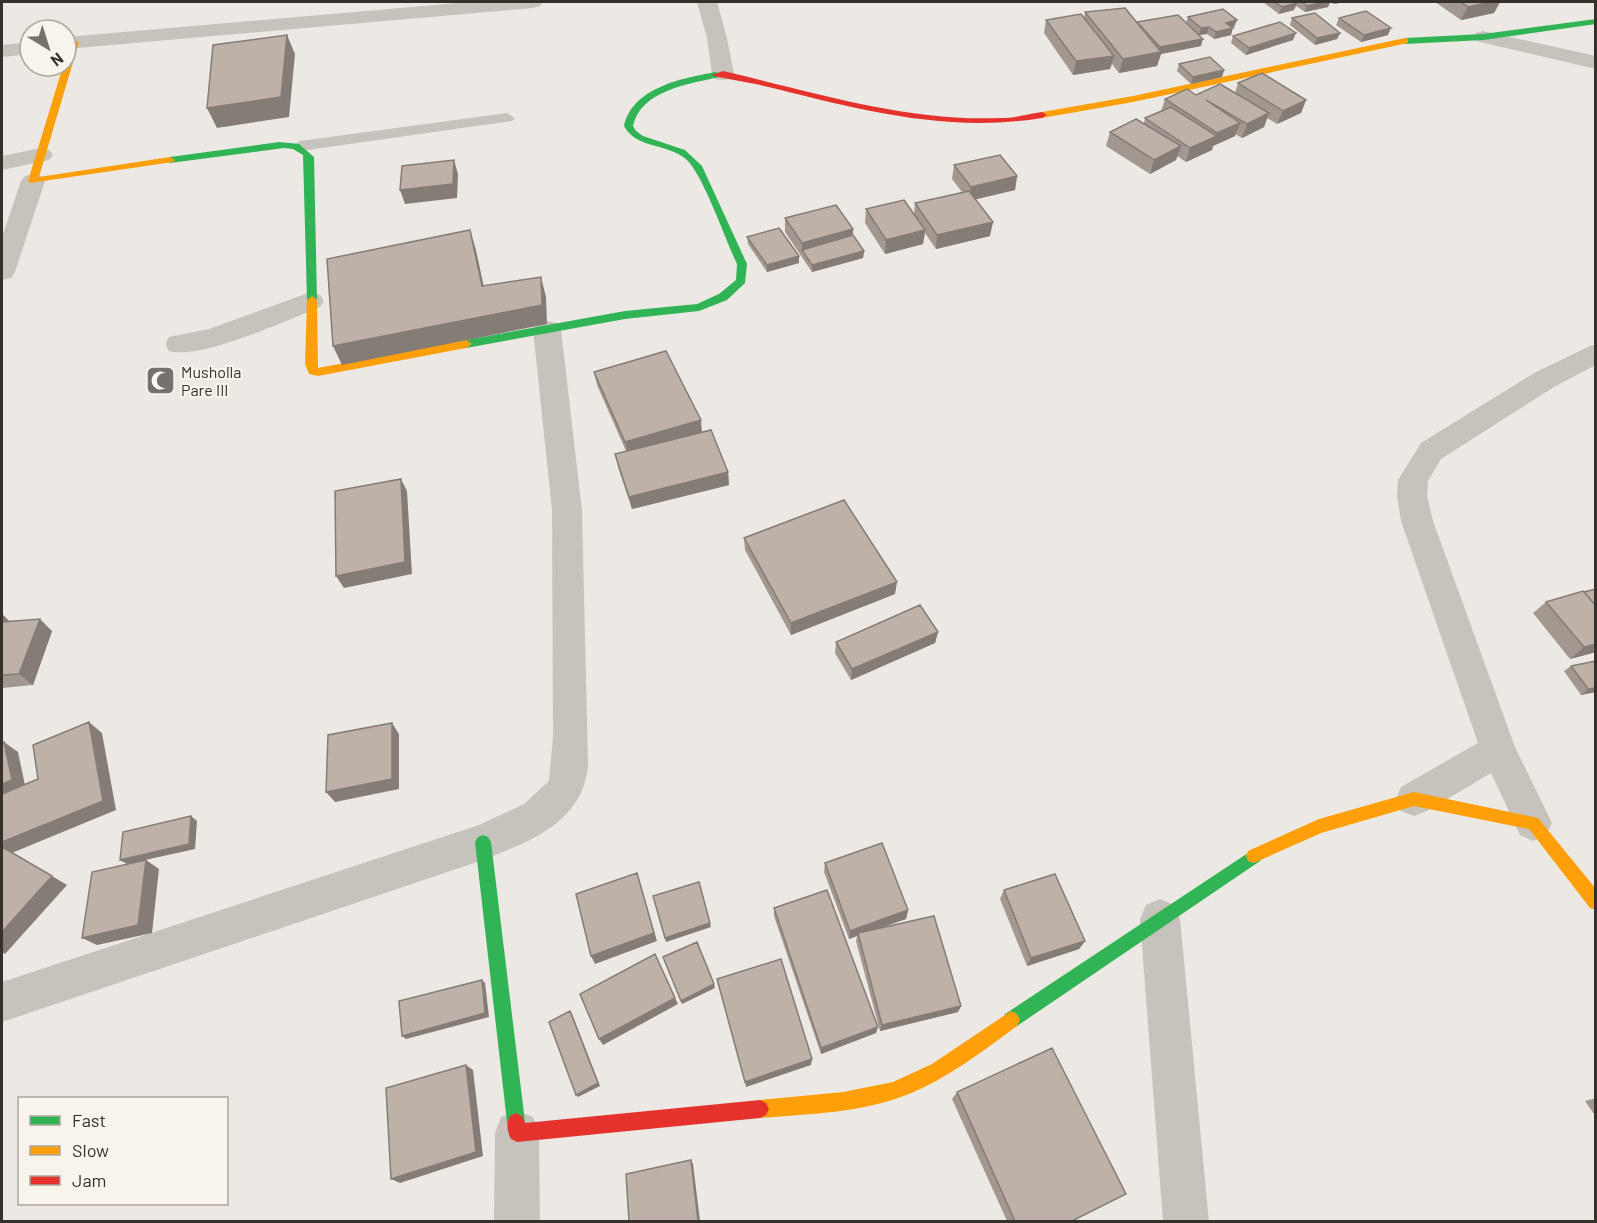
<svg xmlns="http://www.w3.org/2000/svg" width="1597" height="1223" font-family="Barlow,sans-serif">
	<rect width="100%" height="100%" fill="#ece9e4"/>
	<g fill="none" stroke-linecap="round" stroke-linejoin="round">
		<path fill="#c6c2bc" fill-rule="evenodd" d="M507,113l8,5 -3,3 -212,30 -8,-5 8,-5z"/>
		<path fill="#c6c2bc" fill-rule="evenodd" d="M469,2h74l-3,4 -7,2 -467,41v-12z
			M697,2h20l10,36 7,36 -3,5 -8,1 -8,-1 -3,-5 -5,-36z
			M1483,31l113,25v13l-120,-28 -3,-4 3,-4z
			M30,42v12l-28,3v-12z
			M41,148l8,2 4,5 -4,5 -47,10v-14z
			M33,174l8,2 4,5 -30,91 -4,6 -9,2v-43l19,-56 4,-5z
			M311,292l9,3 4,6 -4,6c-33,13 -118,53 -151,44l-4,-7 4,-7 40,-8z
			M547,321l10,2 4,7 21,180 6,255c-5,58 -58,76 -105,95l-481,162v-40l477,-157 45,-21 25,-23 4,-45 -1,-226 -19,-180 4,-7z
			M1592,345l4,1v19l-42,22 -113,72 -13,22 -1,15 6,25 82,226 37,76 -6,12 -13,6 -13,-6 -29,-62 -64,38 -13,5 -13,-5 -5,-12 5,-12 77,-44 -77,-222 -4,-25 1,-16 23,-37 113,-70z
			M1160,899l14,6 6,14 29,303h-46l-23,-303 6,-14z
			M517,1111l16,6 6,16 1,89h-46l1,-89 6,-16z"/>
		<path fill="#30b455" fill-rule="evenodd" d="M1596,19v5l-113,16 -78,4 -4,-3 4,-3 78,-4z
			M716,72l4,3 -1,2c-30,7 -78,13 -86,49l3,5 7,5 42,14 17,16 45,98 -2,19 -18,17 -28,11 -74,8 -159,29 -4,-1v-6l4,-1 159,-29 72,-7 22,-10 17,-14 1,-16c-12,-25 -33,-87 -50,-104 -19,-17 -51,-11 -63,-34 9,-39 59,-48 92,-54z
			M279,142l20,2 15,13 3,143 -5,4 -5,-4 -4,-145 -10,-6 -9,-1 -114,15 -5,-3 5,-3z
			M483,835l5,2 3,5 34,280 -3,6 -6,3 -6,-3 -3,-6 -32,-280 3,-5z
			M1254,849l6,2 2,5 -2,5 -243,165 -6,3 -6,-3 -3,-6 3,-6z"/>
		<path fill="#ff9f0a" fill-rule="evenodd" d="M1405,38l3,1v4l-275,59 -91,16 -5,-3 5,-3 91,-16z
			M72,40l7,2 -40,135 131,-20 5,3 -2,2 -143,21 -2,-2 35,-115h3v-9z
			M312,296l5,4 1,68 148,-28 6,4 -6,4 -148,28 -9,-2 -4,-10 2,-64z
			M1414,792l124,26 58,71v21l-6,-2 -61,-79 -115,-23 -93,27 -67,30 -6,-2 -2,-5 2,-5 71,-32z
			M1011,1011l6,3 3,6 -3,6c-34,25 -69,52 -108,68 -47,19 -99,20 -149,24l-6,-3 -3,-6 3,-6 6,-3 83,-8 50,-10 39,-18z"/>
		<path fill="#e5322d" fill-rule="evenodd" d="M723,71c91,21 184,51 278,47 14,0 28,-4 41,-6l5,3 -5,3c-98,16 -187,-10 -282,-33 -8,-2 -45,-8 -48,-10z
			M760,1100l6,3 3,6 -3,6 -6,3 -243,24 -6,-3c-4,-8 -5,-15 -1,-23l6,-3 6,3 3,7z"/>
	</g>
	<path fill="#a39890" d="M1263,2h81l-10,2 -4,-2 -2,5 -23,5 -9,-6 -2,4 -15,4z
		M1435,2h65l-6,11 -33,7z
		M1085,12l52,10 49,1 2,-6 49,3 -3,7 -2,1 -1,7 -17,4 -7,-5 -8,1 2,11 -40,8 -4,12 -38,7 -7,-9 -2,5 -37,6 -29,-42 2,-13 38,-2z
		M1292,18l48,15 -3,6 -22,6 -25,-20z
		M1339,18l49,17 -27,7 -25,-17z
		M1233,36l60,4 -47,15 -15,-12z
		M1179,64l45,6 -2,7 -31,7 -14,-13z
		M1238,83l68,17 -5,13 -24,11 -10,-6 -3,9 -22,11 -7,-4v2l-22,10 -1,4 -26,12 -9,-6 -1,4 -26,14 -44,-28 4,-14 34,-9 1,-5 16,-7 4,-12 31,-4 39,-2z
		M954,165l63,11 -2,14 -40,9 15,37 -54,13 -11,-16 -2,11 -38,10 -20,-31 1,-14 48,5 1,-11 47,-11 -10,-13z
		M785,218l68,17 11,16 -1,7 -51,14 -27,-40z
		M747,237l52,26 -32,9 -19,-28z
		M594,372l108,60 26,40 1,13 -97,24 -14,-42 -3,-13 11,-3 -29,-66z
		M744,538l151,56 -104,41 -46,-85z
		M1584,592l12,60 -26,7 -37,-46 13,-11z
		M2,614l7,7 43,10 -19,54 -31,3z
		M938,632l-3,11 -84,37 -16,-27 1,-11z
		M1571,666l25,26 -15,3 -17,-24z
		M825,863l83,47 -2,9 -27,9 79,84 -78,19 -24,-90 1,-5 -8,3 -25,-67z
		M1004,890l81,51 -6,8 -52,17 -27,-67z
		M774,908l102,125 -55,21 -47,-138z
		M957,1092l115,129h-65l-55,-122z
		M1596,1098v19l-11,-16z"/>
	<path fill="#857c76" d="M1324,2h6l-2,5 -23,5 2,-6z
		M1335,2h9l-10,2z
		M1490,2h10l-6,11 -33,7 7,-13z
		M1297,3l-3,7 -15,4 3,-7z
		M1237,20l-3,7 -10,2 2,-6z
		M1209,27l-2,7 -8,1 2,-7z
		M1233,28l-2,7 -17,4 2,-7z
		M1391,28l-3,7 -27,7 3,-7z
		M1296,33l-3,7 -47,15 3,-7z
		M1340,33l-3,6 -22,6 2,-7z
		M287,35l8,19 -6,63 -72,11 -10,-20z
		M1203,39l-2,7 -40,8 -4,12 -38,7 4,-14 35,-6 2,-6z
		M1114,56l-4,13 -37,6 3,-14z
		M1224,70l-2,7 -31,7 2,-7z
		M1306,100l-5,13 -24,11 6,-13z
		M1269,113l-5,14 -22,11 5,-14z
		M1240,123l-5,13 -22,10 -1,4 -26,12 4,-14 26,-12 1,-3z
		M1181,146l-5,14 -26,14 4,-14z
		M454,160l4,14 -1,24 -52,6 -5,-14z
		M1017,176l-2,14 -46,11 2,-14z
		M993,222l-3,14 -54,13 1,-14z
		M853,229v13l-51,8v-7z
		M470,230l6,20 12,56 -6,-20z
		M925,230l-2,14 -38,10 1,-14z
		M864,251l-1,7 -51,14v-7z
		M799,256v7l-32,9v-7z
		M541,277l5,20 1,27 -205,41 -9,-19z
		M701,420l1,13 -74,22 -3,-13z
		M728,472l1,13 -97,24 -3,-12z
		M401,479l6,12 5,83 -68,14 -8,-12z
		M897,582l-2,12 -104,41v-12z
		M2,614l7,7 -7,21z
		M40,619l12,12 -19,54 -14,-11z
		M938,632l-3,11 -84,37 1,-11z
		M1596,644v8l-26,7 14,-12z
		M1596,688v4l-15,3 7,-6z
		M89,722l13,11 14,77 -114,47v-15z
		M392,723l7,11v55l-64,13 -9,-10z
		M4,742l14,10 8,38 -24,11z
		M191,816l6,5 -2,28 -68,15 -7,-4z
		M146,860l13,9 -7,64 -55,12 -15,-7z
		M637,873l20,68 -62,23 -4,-8z
		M52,876l15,9 -62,69 -3,-2v-20z
		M908,910l-2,9 -48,17v-3l-1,3 -8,3 1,-8z
		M710,923l1,4 -45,15 -1,-4z
		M1085,941l-6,8 -52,17 4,-8z
		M482,980l3,3 4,34 -83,22 -4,-3z
		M714,984l1,4 -33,16 -1,-3z
		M675,998l3,6 -75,41 -4,-6z
		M961,1006l-3,6 -78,19 2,-6z
		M570,1011l2,3 28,72 -22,11 -2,-2z
		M878,1027l-2,6 -55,21v-6z
		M812,1059l-1,6 -65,22 -1,-5z
		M466,1065l7,5 10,86 -83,27 -9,-4z
		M691,1160l2,4 7,57h-2z"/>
	<path fill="#beb1a8" stroke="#857c76" stroke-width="1.5" d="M1275,2h20l2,1 -15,4z
		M1302,2h22l-17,4z
		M1461,2h29l-22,5z
		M1125,8l36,44 -38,7 -38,-47z
		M1223,9l14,11 -11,3 7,5 -17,4 -7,-5 -8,1 -13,-11z
		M1366,11l25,17 -27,7 -25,-17z
		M1315,13l25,20 -23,5 -25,-20z
		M1081,14l33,42 -38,5 -30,-41z
		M1178,15l25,24 -43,8 -23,-25z
		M1280,22l16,11 -47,15 -16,-12z
		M287,35l-6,62 -74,11 6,-63z
		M1210,57l14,13 -31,7 -14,-13z
		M1262,73l44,27 -23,11 -45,-28z
		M1220,84l49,29 -22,11 -41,-24 34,23 -23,10 -52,-34 22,-10 9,6z
		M1171,107l46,29 -27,12 -45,-30z
		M1136,119l45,27 -27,14 -44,-28z
		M1000,155l17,21 -46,11 -17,-22z
		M454,160l-1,24 -53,6 2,-24z
		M969,191l24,31 -56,13 -22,-32z
		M904,200l21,30 -39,10 -20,-31z
		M836,205l17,24 -51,14 -17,-25z
		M779,228l20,28 -32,9 -20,-28z
		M470,230l12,56 59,-9 1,28 -209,41 -6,-87z
		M853,235l11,16 -52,14 -10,-15z
		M666,351l35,69 -76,22 -31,-70z
		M711,430l17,42 -99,25 -14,-43z
		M401,479l4,83 -69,14 -1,-85z
		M844,500l53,82 -106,41 -47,-85z
		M1596,589v17l-12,-14z
		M1583,591l13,15v38l-12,3 -38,-45z
		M920,605l18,27 -86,37 -16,-27z
		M40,619l-21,55 -17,1v-53z
		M1596,661v27l-8,1 -17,-23z
		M89,722l14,79 -101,41v-48l36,-15 -5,-34z
		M392,723v56l-66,13 2,-57z
		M4,742l8,38 -10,4v-41z
		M191,816l-2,28 -69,16 3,-28z
		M882,843l26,67 -58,21 -25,-68z
		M4,848l48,28 -50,56v-82z
		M146,860l-8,65 -56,13 10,-66z
		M637,873l17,60 -63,23 -15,-62z
		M1055,874l30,67 -54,17 -27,-68z
		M699,882l11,41 -45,15 -12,-42z
		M827,890l51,137 -57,21 -47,-140z
		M934,916l27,90 -79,19 -24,-92z
		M697,942l17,42 -33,17 -18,-44z
		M655,954l20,44 -76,41 -19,-45z
		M781,959l31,100 -67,23 -28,-103z
		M482,980l3,33 -83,23 -3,-35z
		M570,1011l28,72 -22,12 -27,-73z
		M1052,1048l74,146 -54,27h-57l-58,-129z
		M466,1065l10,87 -85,27 -5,-91z
		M691,1160l7,61h-69l-3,-47z"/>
	<defs>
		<symbol id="mosque-square" viewBox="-11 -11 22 22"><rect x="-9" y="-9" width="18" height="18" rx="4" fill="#76716c" stroke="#f8f4ec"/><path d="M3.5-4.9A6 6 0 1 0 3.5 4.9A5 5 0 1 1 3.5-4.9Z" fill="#fff"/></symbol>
	</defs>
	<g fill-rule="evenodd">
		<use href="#mosque-square" x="144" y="364" width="33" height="33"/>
	</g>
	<g text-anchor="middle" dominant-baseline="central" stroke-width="4.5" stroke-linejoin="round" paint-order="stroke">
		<g font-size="16" fill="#36302b" stroke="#f8f4ec" text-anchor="start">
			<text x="181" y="371">Musholla<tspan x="181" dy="18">Pare III</tspan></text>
		</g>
	</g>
	<rect width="1597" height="1223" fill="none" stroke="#36302b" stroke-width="6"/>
	<rect x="18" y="1097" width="210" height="108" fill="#f8f4ec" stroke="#aaa69f" stroke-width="1.5"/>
	<rect x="30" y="1116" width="30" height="9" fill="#30b455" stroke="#aaa69f" stroke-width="1.5"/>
	<text x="72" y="1127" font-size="18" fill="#36302b">Fast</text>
	<rect x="30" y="1146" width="30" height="9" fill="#ff9f0a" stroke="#aaa69f" stroke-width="1.5"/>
	<text x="72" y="1157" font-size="18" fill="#36302b">Slow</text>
	<rect x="30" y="1176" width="30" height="9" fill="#e5322d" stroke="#aaa69f" stroke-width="1.5"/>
	<text x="72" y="1187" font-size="18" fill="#36302b">Jam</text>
	<g transform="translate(48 48) rotate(142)"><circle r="28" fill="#f8f4ec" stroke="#aaa69f" stroke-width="1.5"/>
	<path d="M0-4.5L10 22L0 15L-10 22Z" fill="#76716c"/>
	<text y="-9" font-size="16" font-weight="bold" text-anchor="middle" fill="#36302b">N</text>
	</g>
</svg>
